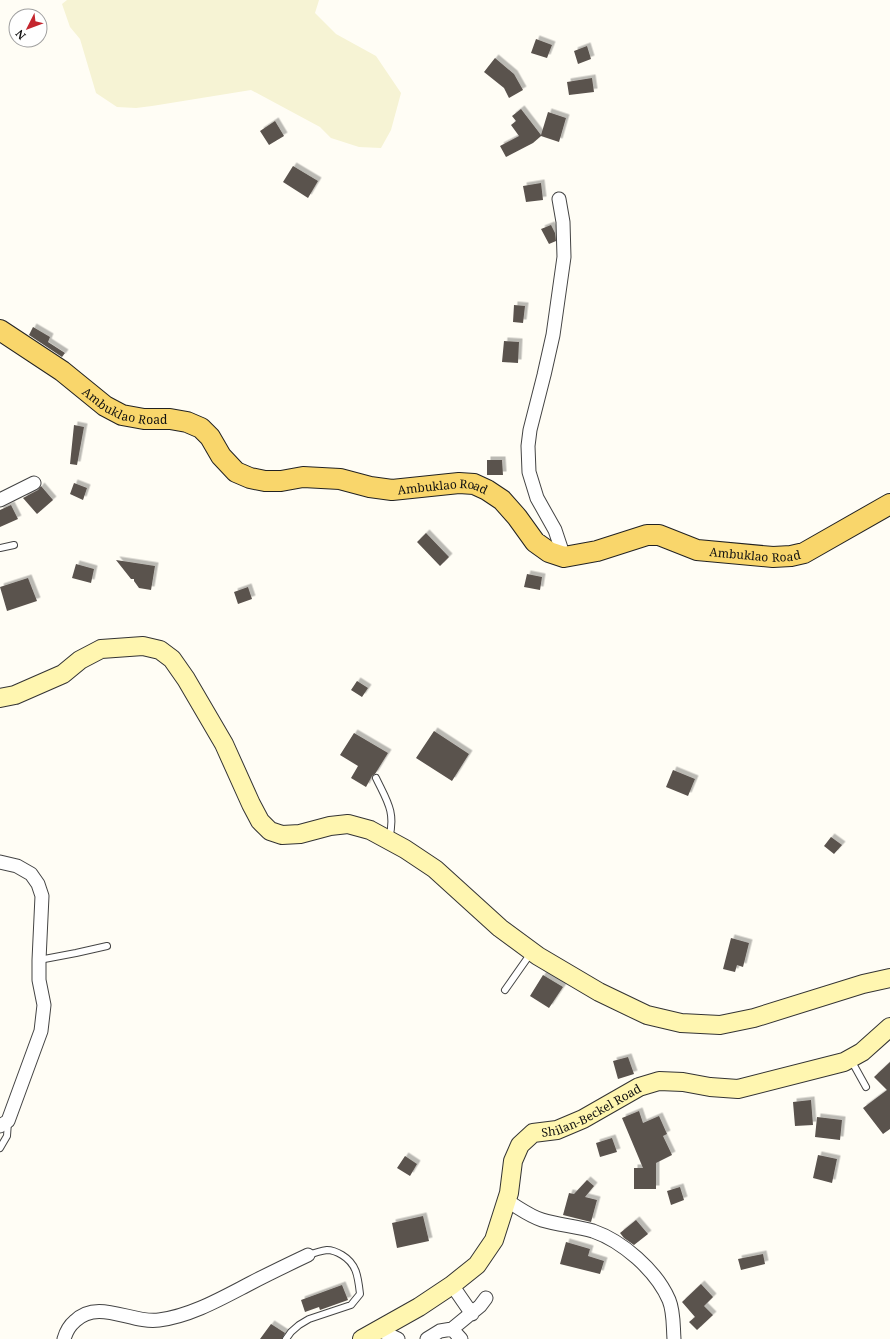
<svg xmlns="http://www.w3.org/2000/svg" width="890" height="1339" font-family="'Noto Serif',serif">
	<defs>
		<filter id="shadow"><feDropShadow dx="3.5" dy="-3.5" stdDeviation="0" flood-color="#0004"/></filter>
	</defs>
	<rect width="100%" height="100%" fill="#fffdf5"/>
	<path fill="#f6f3d4" d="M67,0h252l-4,13 21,21 40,22 25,37 -10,37 -10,18 -22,-1 -28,-9 -11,-11 -69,-37 -99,16 -16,2 -19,-1 -21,-14 -16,-54 -10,-12 -8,-23z"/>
	<path fill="#5a524d" filter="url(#shadow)" d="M536,39l16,6 -5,13 -16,-5z
		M587,46l4,13 -13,5 -4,-13z
		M495,58l19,16 9,16 -14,8 -5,-10 -20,-16z
		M592,78l2,14 -25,3 -2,-13z
		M521,109l20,26 7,-23 18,6 -7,24 -18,-6 -8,7 -27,14 -6,-11 19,-10 -8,-11 5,-4 -4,-5z
		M275,121l9,15 -15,9 -9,-14z
		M293,166l25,15 -10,17 -25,-16z
		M541,183l2,17 -17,2 -3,-16z
		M551,225l4,8 1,8 -7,3 -8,-15z
		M514,305l11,1 -2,17 -10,-1z
		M33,327l17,10 -2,5 17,11 -3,4 -33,-22z
		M504,341l15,1 -1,21 -16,-1z
		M74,425l10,2 -7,38 -7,-1z
		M487,460h15l1,15h-16z
		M74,483l13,5 -4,12 -13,-6z
		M41,486l12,14 -16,14 -14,-16 15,-8z
		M11,505l7,14 -18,8v-17z
		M426,533l23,24 -9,9 -23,-24z
		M116,560l39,6 -4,24 -12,-2 -5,-7v-2h-3z
		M76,564l18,5 -3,14 -19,-5z
		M527,574l15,3 -2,13 -16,-3z
		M28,578l9,23 -30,10 -7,-24z
		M248,587l4,12 -14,5 -4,-12z
		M357,681l11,7 -6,9 -11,-7z
		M434,731l35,23 -17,27 -36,-23z
		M354,733l34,20 -13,21 -3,2 -6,11 -15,-9 7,-12 -18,-11z
		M673,770l22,9 -7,17 -22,-9z
		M831,837l11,8 -8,9 -10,-8z
		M731,938l18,5 -6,24 -6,-2 -2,7 -12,-3z
		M543,975l20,12 -14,21 -19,-12z
		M628,1057l6,17 -16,5 -5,-18z
		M890,1062v67l-7,5 -20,-26 24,-18 -13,-13z
		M811,1100l2,25 -18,1 -2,-24z
		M639,1111l4,12 16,-7 8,18 -4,2 9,19 -16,8v26h-22v-21h9l-21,-50z
		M817,1117l25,3 -2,20 -25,-3z
		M612,1138l5,14 -17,5 -4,-14z
		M818,1155l19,4 -5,24 -19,-5z
		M405,1156l12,8 -7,12 -13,-8z
		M587,1180l7,6 -9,11 12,3 -6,22 -28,-7 6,-22 5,1z
		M680,1187l4,13 -13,5 -4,-14z
		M423,1216l6,25 -32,7 -5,-25z
		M636,1220l12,14 -14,11 -10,-7 -4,-5z
		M566,1242l24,7 -2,7 16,5 -4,13 -40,-10z
		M763,1254l2,10 -24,6 -3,-11z
		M701,1284l12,13 -9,9 9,9 -16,15 -8,-8 6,-5 -13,-15z
		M342,1285l6,15 -28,10 -1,-3 -14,5 -4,-12z
		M271,1324l14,9 -3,6h-22z"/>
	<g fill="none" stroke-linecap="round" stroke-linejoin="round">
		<defs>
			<path id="lane" d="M0,548l14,-3
				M376,778c11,23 20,34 13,61
				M39,960l37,-7 31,-7
				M505,990l26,-37
				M851,1060l15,27
				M0,1148l7,-12 1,-14
				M286,1339l5,-7 8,-7 10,-6 42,-14 9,-11c-2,-17 -3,-30 -18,-39 -5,-3 -9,-5 -15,-5 -6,1 -13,3 -19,5"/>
			<path id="street" d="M559,199l4,23 1,35 -11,78 -9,40 -14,55 -2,16 1,26 8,26 18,32 9,27
				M0,500l34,-17
				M0,862l17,4 14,8 7,10 4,12 -3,64v20l5,25 -3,26 -33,90 -8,5
				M507,1201c11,6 22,15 35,19 16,5 34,6 51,11 29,10 63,39 76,69 5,12 4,26 5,39
				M452,1285l20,29
				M452,1329l28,-23 6,-8
				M379,1330l19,9
				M64,1339c2,-7 5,-13 11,-18 23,-23 57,3 84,-1 32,-4 63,-22 92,-37 19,-10 38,-19 57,-28
				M427,1339l13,-8 12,-2 9,10"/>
			<g id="secondary">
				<path d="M0,698l15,-3 48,-21 17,-14 21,-11 42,-3 17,4 12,9 14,20 38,65 27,60 9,17 10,10 12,4 18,-1 30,-8 18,-2 22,6 35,19 30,20 65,59 38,28 61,36 48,23 34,8 39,2 34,-7 109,-34 27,-6"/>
				<path id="s1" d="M362,1339l57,-32 33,-22 25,-20 17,-25 15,-47 4,-32 7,-16 13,-12 24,-3 26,-11 56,-32 20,-6 24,1 27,5 28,2 106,-27 18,-10 28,-25"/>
			</g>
			<g id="primary">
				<path id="s2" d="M0,330l62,41 43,35 17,9 22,4h26l17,3 14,6 9,9 11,19 15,16 14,6 15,3h16l22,-4 37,2 30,8 22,3 67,-7 15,1 13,6 15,10 15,17 18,25 14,10 15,5 33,-6 50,-16h12l38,15 76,7 18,-1 13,-3 86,-49"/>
			</g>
		</defs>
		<use href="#lane" stroke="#444" stroke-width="8"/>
		<use href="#street" stroke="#444" stroke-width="15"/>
		<use href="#secondary" stroke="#333" stroke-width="20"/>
		<use href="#primary" stroke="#222" stroke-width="22"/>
		<use href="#lane" stroke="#fff" stroke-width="6"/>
		<use href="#street" stroke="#fff" stroke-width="13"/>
		<use href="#secondary" stroke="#fff6b0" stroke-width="18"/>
		<use href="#primary" stroke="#f9d66b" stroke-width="20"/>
	</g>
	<g text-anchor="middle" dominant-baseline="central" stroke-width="4" stroke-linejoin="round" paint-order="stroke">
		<g font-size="12" fill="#111" stroke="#fff">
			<text stroke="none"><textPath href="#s2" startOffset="149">Ambuklao Road</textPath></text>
			<text stroke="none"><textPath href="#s2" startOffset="497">Ambuklao Road</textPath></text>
			<text stroke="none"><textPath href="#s2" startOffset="844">Ambuklao Road</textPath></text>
			<text stroke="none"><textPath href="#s1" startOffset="347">Shilan-Beckel Road</textPath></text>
		</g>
	</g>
	<g transform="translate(28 28) rotate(228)"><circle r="19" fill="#ffffff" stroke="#a0a0a0"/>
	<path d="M0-3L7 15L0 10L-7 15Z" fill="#c4262e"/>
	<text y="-6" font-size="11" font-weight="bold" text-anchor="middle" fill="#111111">N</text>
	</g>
</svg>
